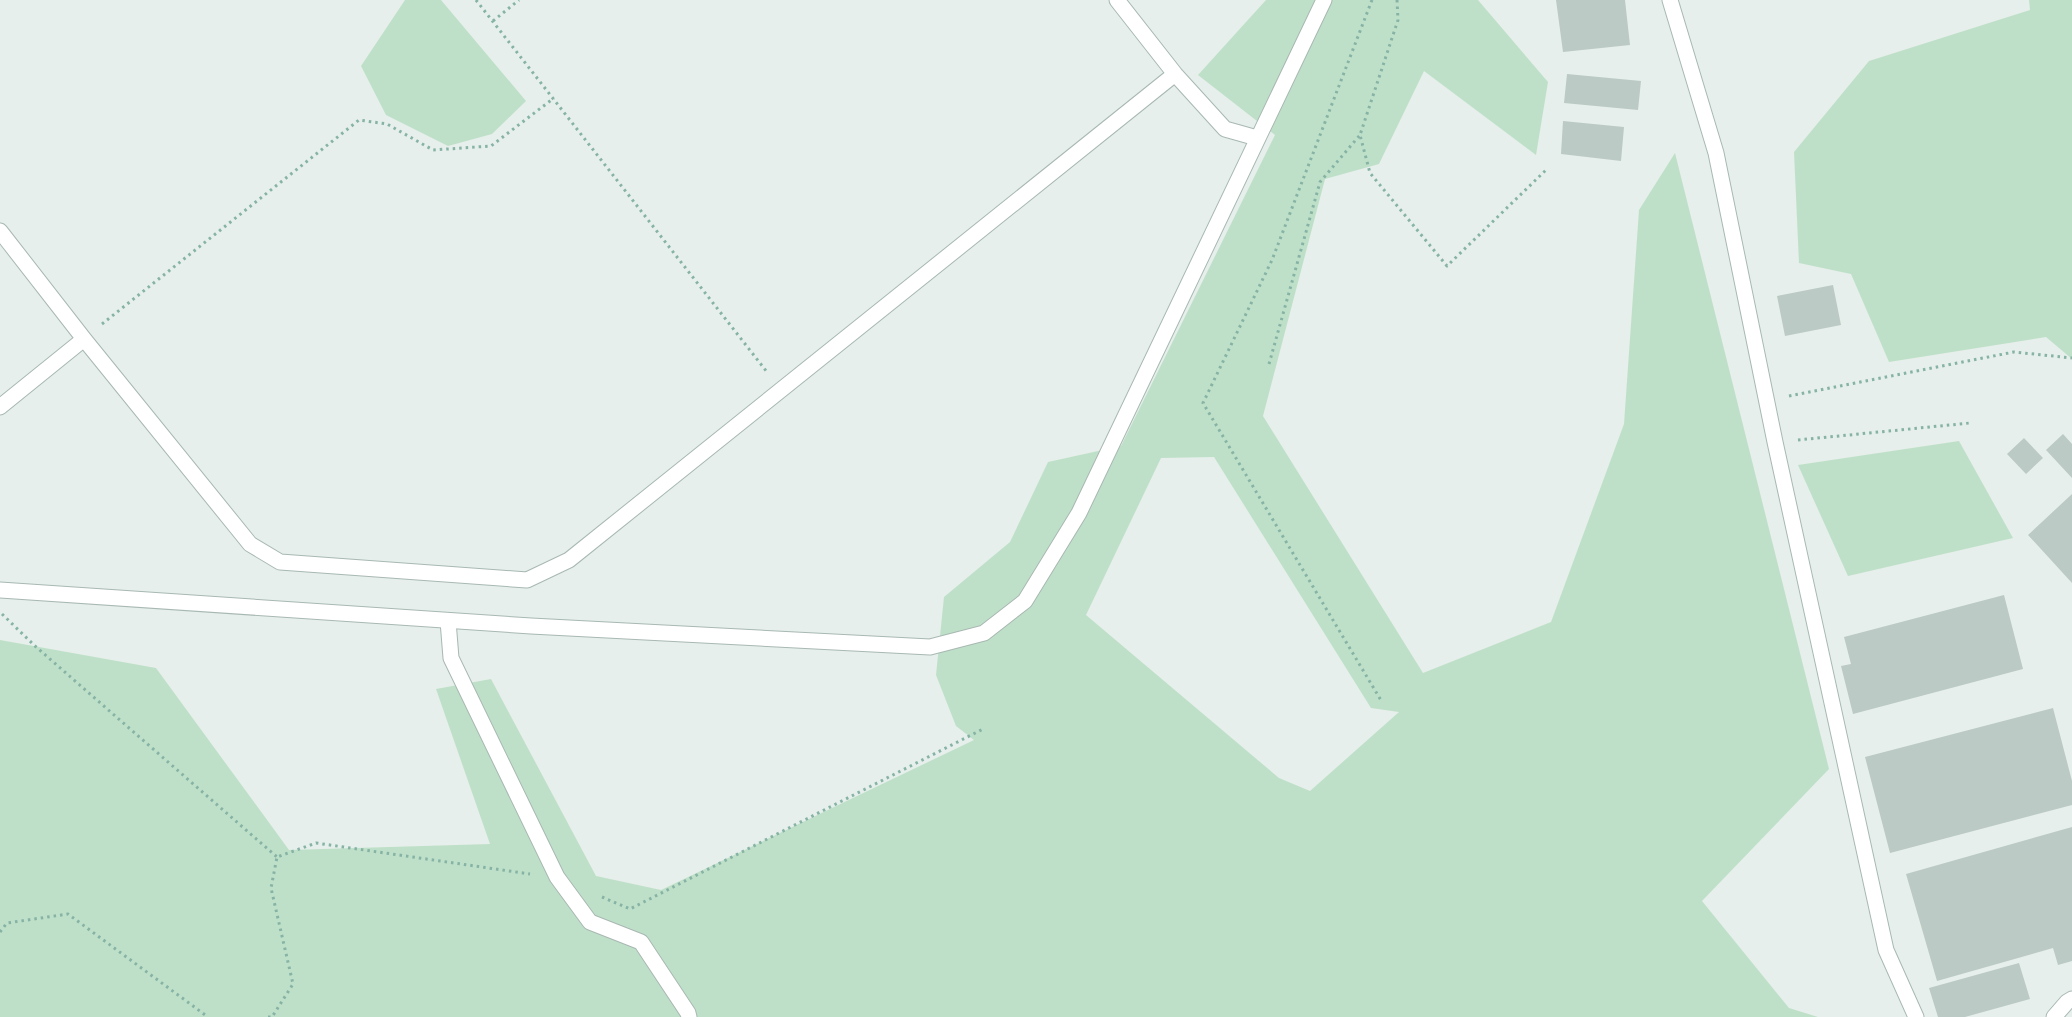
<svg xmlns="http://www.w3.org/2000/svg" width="2072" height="1017" font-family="Roboto,sans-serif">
	<rect width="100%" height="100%" fill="#e6efeb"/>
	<path fill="#bfe0c8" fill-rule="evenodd" d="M405,0h36l85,101 -34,33 -44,12 -62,-31 -25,-49z
		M1266,0h212l70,82 -12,73 -112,-84 -45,93 -54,15 -62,237 160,257 128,-51 73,-198 15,-214 36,-57 154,616 -127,132 87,107 29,9h-1818v-377l156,28 133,182 201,-6 -54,-155 55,-10 105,197 65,14 313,-150 -18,-14 -20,-51 8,-78 66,-55 38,-80 73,-16 154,-311 -77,-60zM1214,457l157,251 28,4 -89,79 -31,-13 -193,-163 75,-157z
		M2029,0h43v359l-26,-22 -157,25 -38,-88 -52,-11 -5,-111 75,-91 161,-51z
		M1959,441l54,97 -165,38 -50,-111z"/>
	<path fill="#bbcac4" d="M1556,0h69l5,45 -67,7z
		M1567,74l74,7 -3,29 -74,-7z
		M1563,121l61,6 -3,34 -60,-7z
		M1833,285l8,40 -56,11 -8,-40z
		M2063,434l9,10v34l-26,-28z
		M2024,438l19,20 -17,16 -19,-20z
		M2072,494v89l-44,-48z
		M2004,595l19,74 -170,45 -12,-48 10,-2 -7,-27z
		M2053,708l19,73v24l-182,48 -25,-96z
		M2072,827v134l-14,4 -5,-17 -116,33 -31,-107z
		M2019,963l11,36 -65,18h-27l-9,-29z"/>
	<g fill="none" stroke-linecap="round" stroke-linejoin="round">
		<defs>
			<path id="minor" d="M1117,0l58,74 50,55 32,9
				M1670,0l46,153 59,289 111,508 30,67
				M0,231l84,108 166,205 30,18 247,18 42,-20 606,-486
				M0,407l84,-68
				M448,621l3,37 106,219 33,45 51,20 47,71 1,4
				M2054,1017l13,-15 5,-3"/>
			<path id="tertiary" d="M0,590l531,36 399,21 54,-14 41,-32 54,-88 245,-513"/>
		</defs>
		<use href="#minor" stroke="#a8b8b2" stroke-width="17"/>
		<use href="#tertiary" stroke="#a8b8b2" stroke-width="17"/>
		<path stroke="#86b3a5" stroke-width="3" stroke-dasharray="2.5 4" stroke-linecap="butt" d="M476,0l291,372
			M1372,0l-100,260 -69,143 179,299
			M1397,0l1,20 -38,115 10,38 77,93 100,-97
			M493,21l26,-21
			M102,324l257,-204 28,4 46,26 58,-4 63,-48
			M1269,364l51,-182 40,-47
			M1789,396l225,-44 58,6
			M1798,440l172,-17
			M2,614l33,32 242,211
			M602,897l28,12 355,-181
			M0,932l7,-9 61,-9 140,103
			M268,1017h4l21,-33 -22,-96 6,-31 39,-14 214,31"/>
		<use href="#minor" stroke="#fff" stroke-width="15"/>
		<use href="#tertiary" stroke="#fff" stroke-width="15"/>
	</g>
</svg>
